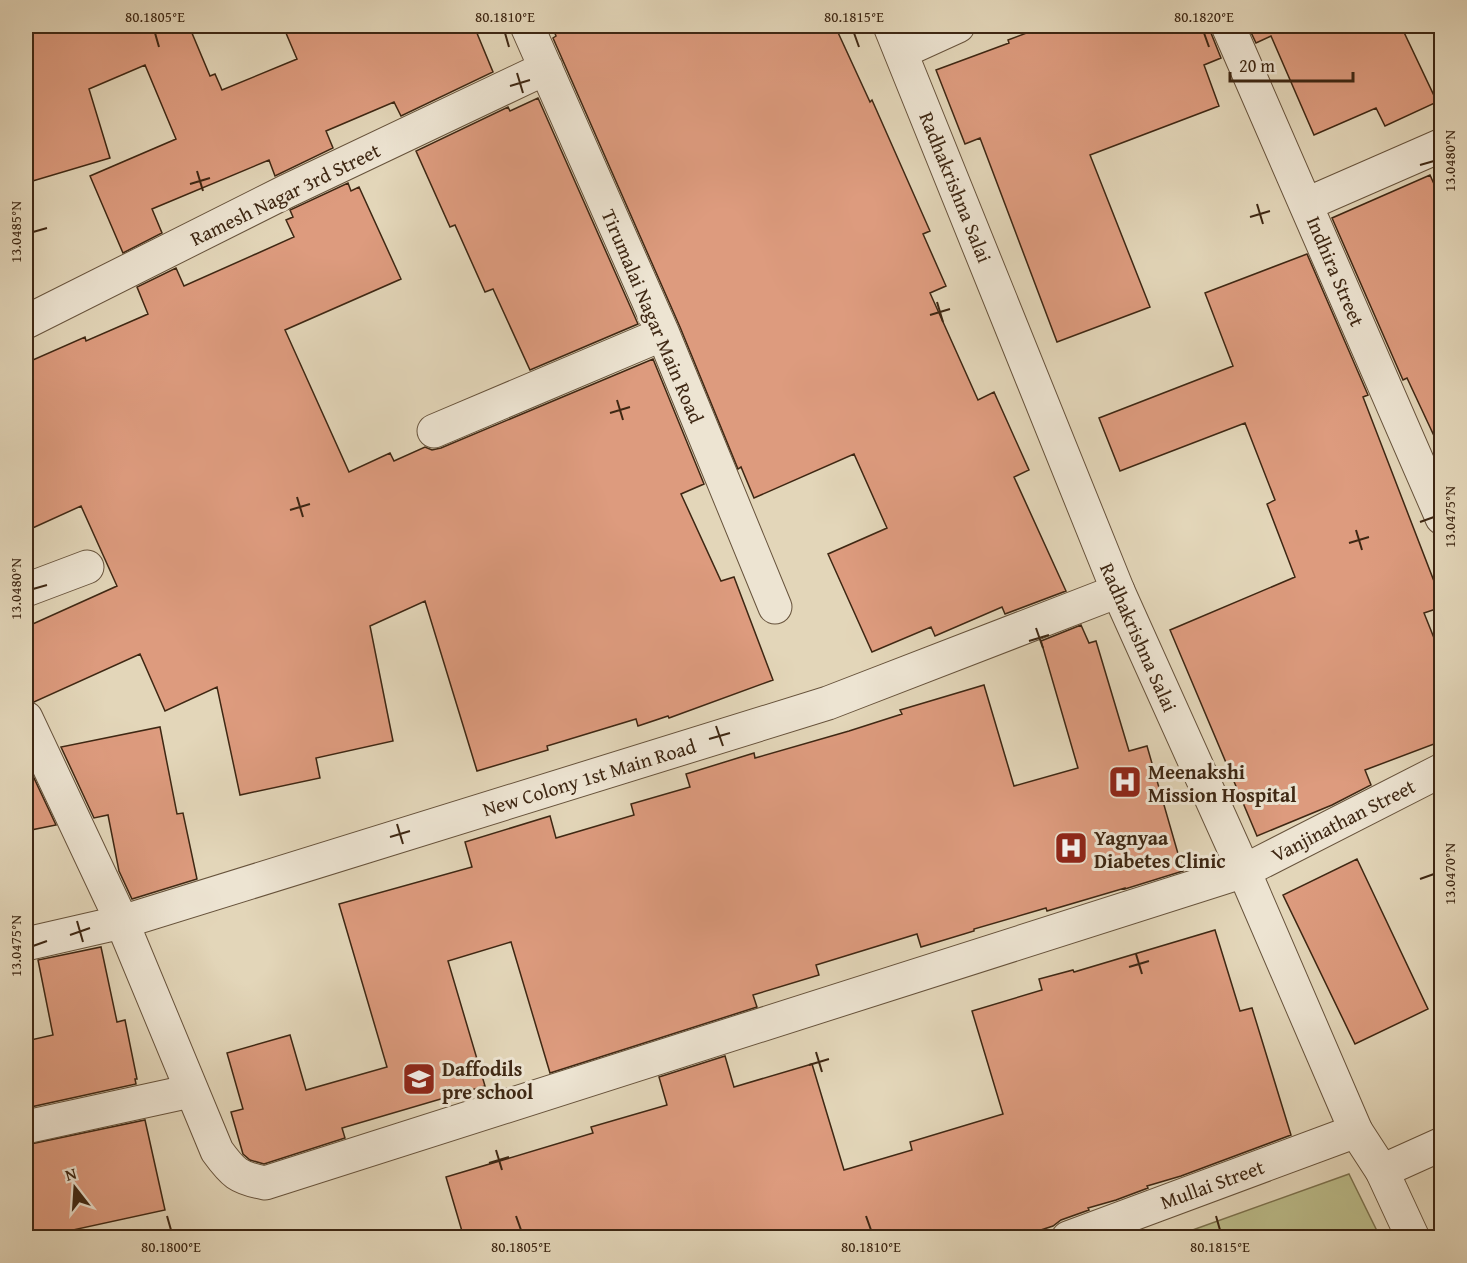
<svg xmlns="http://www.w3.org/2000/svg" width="1467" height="1263" font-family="'Gentium Book Plus',serif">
	<rect width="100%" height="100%" fill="#e3d6b9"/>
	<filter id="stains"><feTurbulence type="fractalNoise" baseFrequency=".00333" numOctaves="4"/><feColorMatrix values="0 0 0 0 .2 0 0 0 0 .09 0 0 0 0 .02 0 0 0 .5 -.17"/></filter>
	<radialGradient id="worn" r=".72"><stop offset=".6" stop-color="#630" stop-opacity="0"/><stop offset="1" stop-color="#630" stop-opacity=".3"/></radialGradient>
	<path fill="#bbbc8a" stroke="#7c724e" stroke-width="1.5" d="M1349,1174l31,63h-207z"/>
	<path fill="#dd9b7e" stroke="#3e2713" stroke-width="1.5" d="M26,26h163l21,50 5,-2 7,16 75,-31 -14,-33h191l19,46 -92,44 -7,-14 -68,29 7,17 -58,28 -6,-16 -117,49 10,24 -39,20 -33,-77 86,-37 -31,-74 -56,24 21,69 -84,25z
		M552,26h283l35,76 2,-2 58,131 -7,3 23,52 -16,7 48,107 16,-8 35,78 -15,7 52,114 -61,23 -3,-7 -67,29 -4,-9 -59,25 -44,-98 59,-26 -33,-74 -100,44 -13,-31 -3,2 -58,-142 -127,-289 3,-2z
		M1045,26h165l1,7 10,25 -17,7 15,41 -129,49 60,152 -93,35 -77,-204 -15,6 -29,-74 73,-27 -1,-3z
		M1248,26h153l36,76 -52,24 -9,-18 -62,27 -43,-99 -15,7z
		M538,98l100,226 -108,46 -37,-81 -8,3 -30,-67 -5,2 -34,-76 92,-44 2,4z
		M1430,175l12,27v251l-35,-75 -4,2 -71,-162z
		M348,183l3,8 8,-4 42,92 -116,51 64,142 41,-19 4,8 31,-14 7,3 9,-2 212,-89 51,125 -23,10 40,87 13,-4 39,103 -104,38 -1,-2 -30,10 -2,-7 -89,27 1,4 -71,21 -52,-170 -55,25 23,115 -77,17 4,20 -80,17 -23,-108 -52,24 -25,-57 -106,48 -8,-2v-73l91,-41 -36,-80 -55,25v-168l59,-26 1,4 62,-27 -11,-27 39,-19 8,18 110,-49 -8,-17 7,-3 -3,-7z
		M1307,254l61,141 -5,2 79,205v5l-18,6 18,45v83l-77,29 6,15 -39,20 -75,31 -87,-206 125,-53 -28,-73 8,-4 -30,-77 -125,48 -21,-53 134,-52 -28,-73z
		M1081,625l8,18 7,-2 33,110 18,-5 36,125 -58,18v-1l-78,23 -1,-3 -72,21v2l-53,16 -4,-13 -101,31 3,10 -66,20 4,12 -207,66 -39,-131 -63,19 37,125 -143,42 3,10 -81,26 -14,-4 -7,-6 -12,-42 12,-3 -16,-56 63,-18 16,55 81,-23 -48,-163 133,-37 -7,-25 85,-26 6,22 78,-23 -3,-11 59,-17 -4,-13 68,-21 1,5 94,-27 53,-17 -2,-4 84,-25 30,101 64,-18 -37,-127z
		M160,727l17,87 6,-1 14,66 -65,20 -13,-28 -11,-56 -14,3 -33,-71z
		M26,761l30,64 -30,6z
		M1357,859l71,150 -73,35 -72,-149z
		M1215,930l25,81 12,-3 39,127 -110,41 -34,10 1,2 -32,12 -28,8 1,2 -28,10 -8,6 -37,12h-552l-18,-61 147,-44 -2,-6 76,-22 -8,-28 66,-21 9,31 78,-23 32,106 68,-20 -2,-8 93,-28 -31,-103 70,-21 -3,-11 34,-9 1,2z
		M101,947l16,75 8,-2 12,59h-2l1,5 -110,24v-67l27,-6 -15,-75z
		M145,1120l20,90 -97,21 1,7h-39l-4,-19v-74z"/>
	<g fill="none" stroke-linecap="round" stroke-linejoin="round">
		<defs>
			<path id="minor" d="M527,26l136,308 112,273
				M1228,26l214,492
				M901,52l57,-26
				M1307,204l135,-59
				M26,322l261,-131 259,-123
				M434,431l229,-97
				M26,590l61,-23
				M26,718l96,204 95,229c16,22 21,27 48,32l979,-312 198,-101
				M26,944l96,-22 706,-219 290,-112
				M26,1127l165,-36
				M1382,1171l60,-27
				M1068,1238l288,-107"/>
			<path id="tertiary" d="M890,26l228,565 126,280 112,260 26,40 31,67"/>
		</defs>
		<use href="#minor" stroke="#67533c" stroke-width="35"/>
		<use href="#tertiary" stroke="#67533c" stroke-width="35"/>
		<use href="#minor" stroke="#ede4d2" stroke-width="33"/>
		<use href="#tertiary" stroke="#ede4d2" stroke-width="33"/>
	</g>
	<path fill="none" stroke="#3e2713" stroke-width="2" d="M155,33l4,14M505,33l4,14M854,33l5,14M1204,33l5,14M517,73l6,20M510,86l20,-6M1420,165l14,-4M197,171l6,20M190,184l20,-6M1257,204l6,20M1250,217l20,-6M33,232l14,-4M937,302l6,20M930,315l20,-6M617,400l6,20M610,413l20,-6M297,497l6,20M290,510l20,-6M1420,522l14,-5M1356,530l6,20M1349,543l20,-6M33,589l14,-4M1036,628l7,20M1029,641l20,-6M716,726l7,20M709,739l21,-6M397,824l6,20M390,837l20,-6M1420,879l14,-5M77,921l6,21M70,935l20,-7M33,946l14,-5M1136,954l6,20M1129,967l20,-6M816,1052l6,20M809,1065l20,-6M496,1150l6,20M489,1163l20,-6M167,1216l4,14M516,1216l5,14M866,1216l5,14M1216,1216l4,14"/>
	<defs>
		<symbol id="hospital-square" viewBox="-11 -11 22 22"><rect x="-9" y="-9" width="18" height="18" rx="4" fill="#8f2418" stroke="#ede4d2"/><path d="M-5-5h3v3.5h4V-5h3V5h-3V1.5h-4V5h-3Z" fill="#fff"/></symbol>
		<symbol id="school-square" viewBox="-11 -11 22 22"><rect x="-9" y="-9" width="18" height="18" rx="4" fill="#8f2418" stroke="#ede4d2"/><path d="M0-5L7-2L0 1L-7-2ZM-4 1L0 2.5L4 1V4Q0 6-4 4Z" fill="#fff"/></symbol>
	</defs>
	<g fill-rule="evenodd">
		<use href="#hospital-square" x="1106" y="763" width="38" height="38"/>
		<use href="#hospital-square" x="1052" y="829" width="38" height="38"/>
		<use href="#school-square" x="400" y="1060" width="38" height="38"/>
	</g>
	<g text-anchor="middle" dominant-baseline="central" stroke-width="6" stroke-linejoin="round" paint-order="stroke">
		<g font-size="20" fill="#3e2713" stroke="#ede4d2">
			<text transform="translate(956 187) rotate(68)">Radhakrishna Salai</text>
			<text transform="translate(285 194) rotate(-26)">Ramesh Nagar 3rd Street</text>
			<text transform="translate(1336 271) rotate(67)">Indhira Street</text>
			<text transform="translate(653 316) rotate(67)">Tirumalai Nagar Main Road</text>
			<text transform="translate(1139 637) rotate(66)">Radhakrishna Salai</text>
			<text transform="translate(589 777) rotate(-17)">New Colony 1st Main Road</text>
			<text transform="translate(1343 820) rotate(-27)">Vanjinathan Street</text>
			<text transform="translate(1212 1184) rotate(-20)">Mullai Street</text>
		</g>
		<g font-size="20" font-weight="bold" fill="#3e2713" stroke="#ede4d2" text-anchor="start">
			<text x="1148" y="771">Meenakshi<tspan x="1148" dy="23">Mission Hospital</tspan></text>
			<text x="1094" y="837">Yagnyaa<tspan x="1094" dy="23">Diabetes Clinic</tspan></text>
			<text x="442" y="1068">Daffodils<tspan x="442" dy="23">pre school</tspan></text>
		</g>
	</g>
	<rect width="1467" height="1263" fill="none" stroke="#e3d6b9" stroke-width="66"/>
	<g transform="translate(75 1188) rotate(343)" stroke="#ede4d2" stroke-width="4.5" paint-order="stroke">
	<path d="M0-4.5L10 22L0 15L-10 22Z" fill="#3e2713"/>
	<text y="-9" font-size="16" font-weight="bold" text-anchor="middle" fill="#3e2713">N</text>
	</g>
	<path d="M1230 72v9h123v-9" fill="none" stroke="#3e2713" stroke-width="3"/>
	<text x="1239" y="72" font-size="18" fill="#3e2713" stroke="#ede4d2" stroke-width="4.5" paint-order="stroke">20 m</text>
	<rect x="33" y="33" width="1401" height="1197" fill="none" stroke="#3e2713" stroke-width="2"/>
	<g font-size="15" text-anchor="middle" fill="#3e2713">
		<text x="155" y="22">80.1805°E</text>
		<text x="505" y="22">80.1810°E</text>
		<text x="854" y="22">80.1815°E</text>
		<text x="1204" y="22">80.1820°E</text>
		<text transform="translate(1450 161) rotate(-90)" y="5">13.0480°N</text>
		<text transform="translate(16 232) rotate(-90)" y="5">13.0485°N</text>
		<text transform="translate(1450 517) rotate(-90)" y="5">13.0475°N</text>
		<text transform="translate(16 589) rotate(-90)" y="5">13.0480°N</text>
		<text transform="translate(1450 874) rotate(-90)" y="5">13.0470°N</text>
		<text transform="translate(16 946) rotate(-90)" y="5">13.0475°N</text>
		<text x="171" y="1252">80.1800°E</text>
		<text x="521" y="1252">80.1805°E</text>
		<text x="871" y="1252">80.1810°E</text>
		<text x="1220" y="1252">80.1815°E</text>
	</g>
	<rect width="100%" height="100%" filter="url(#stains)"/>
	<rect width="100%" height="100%" fill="url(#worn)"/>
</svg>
